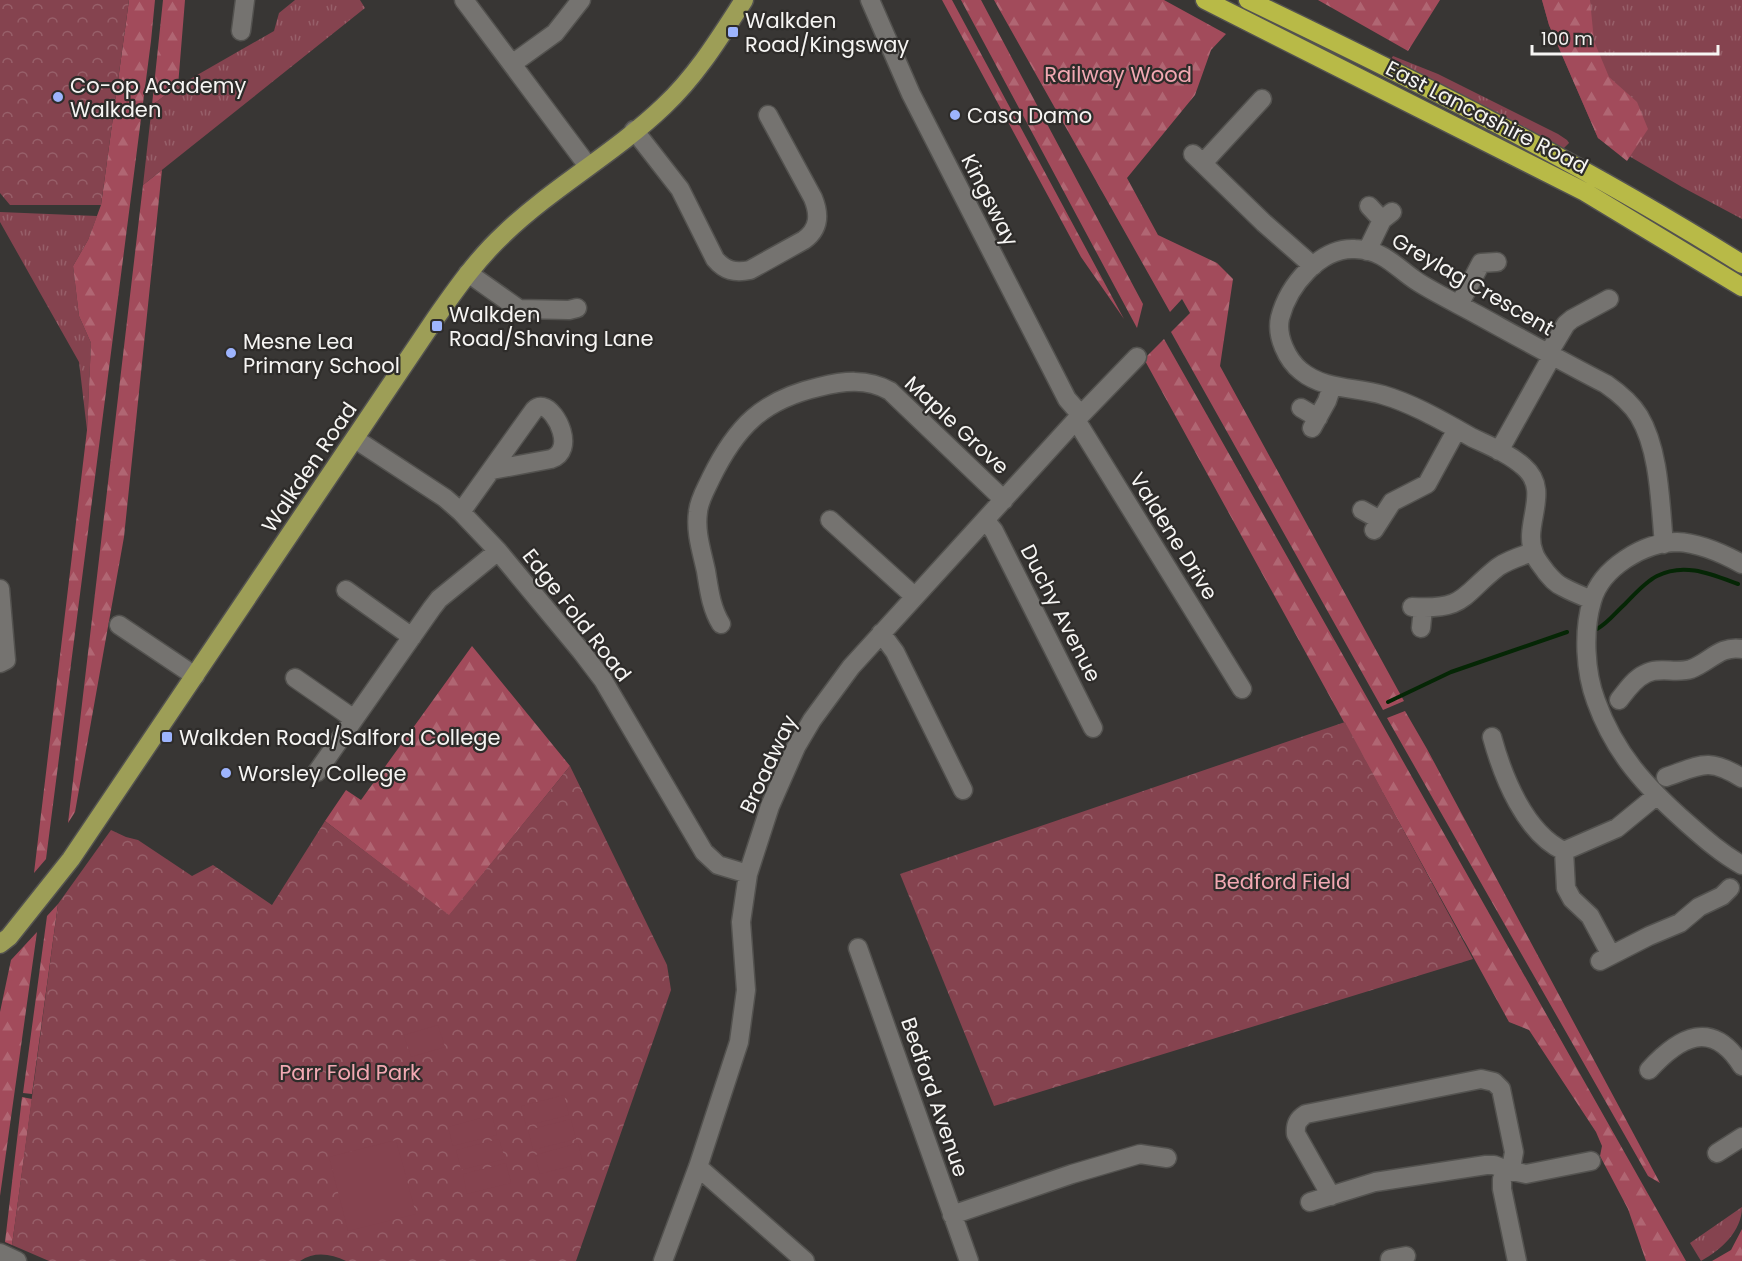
<svg xmlns="http://www.w3.org/2000/svg" width="1742" height="1261" font-family="Poppins,sans-serif">
	<defs>
		<pattern id="grass-tufts" width="24" height="20" patternUnits="userSpaceOnUse" patternTransform="scale(1.5)"><rect width="24" height="20" fill="#85434f"/><path d="M3 7l-1-3M5 7V3M7 7l1-3M15 17l-1-3M17 17v-4M19 17l1-3" fill="none" stroke="#975f69"/></pattern>
		<pattern id="forest-firs" width="22" height="20" patternUnits="userSpaceOnUse" patternTransform="scale(1.5)"><rect width="22" height="20" fill="#a24b5b"/><path d="M5 1l3.5 6h-7zM16 11l3.5 6h-7z" fill="#b06673"/></pattern>
		<pattern id="park-crowns" width="20" height="18" patternUnits="userSpaceOnUse" patternTransform="scale(1.5)"><rect width="20" height="18" fill="#85434f"/><path d="M2 6a3 3 0 1 1 6 0M12 15a3 3 0 1 1 6 0" fill="none" stroke="#975f69"/></pattern>
	</defs>
	<rect width="100%" height="100%" fill="#383634"/>
	<path fill="url(#grass-tufts)" d="M295,0h65l5,8 -222,177 9,-80 26,-19 96,-55 5,-18z
		M1542,0h200v219l-60,-32 -84,-49 -49,-113z
		M1393,56l45,18 120,60 9,6 2,3 -7,7 -171,-91z
		M0,212l97,4 -9,24 -15,26 6,50 12,27 -4,87 -8,-68 -79,-140z
		M1742,1207c0,24 -21,43 -41,54l-11,-18z"/>
	<path fill="url(#forest-firs)" d="M129,0h26l-4,41 -105,818 -12,14 53,-443 4,-87 -12,-27 -6,-50 15,-26 13,-35z
		M163,0h22l-7,86 -26,19z
		M942,0h10l172,319 -43,-62z
		M961,0h20l162,304 -6,24z
		M994,0h170l62,34 -15,16 -16,45 -68,83 31,57 59,28 16,16 -13,87 184,335 -21,9 -212,-378 19,-19 -8,-14 -12,13z
		M1318,0h122l-32,51z
		M1542,0h48l4,41 15,36 28,25 11,27 -21,32 -29,-23 -49,-113z
		M162,170l-38,367 -49,275 -7,11 75,-638z
		M1164,339l522,922h-40l-18,-52 -28,-53 2,-10 -6,-14 -67,-102 -20,-8 -365,-663z
		M472,646l98,120 -121,150 -124,-95 21,-31 15,10z
		M1405,711l22,38 233,434 -12,-7 -261,-458z
		M58,904l-26,190 -9,-1 24,-177z
		M37,932l-37,264v-184l11,-52z
		M22,1097l10,2 -20,146 -7,-3z
		M1742,1229v32h-30l19,-11z"/>
	<path fill="url(#park-crowns)" d="M0,0h129l-28,205h-91l-10,-12z
		M1345,722l128,237 -479,147 -94,-232z
		M570,766l97,199 4,25 -95,271h-230c-15,-7 -31,-10 -46,0h-251l-37,-16 46,-341 53,-74 15,7 12,3 54,36 21,-11 59,40 53,-84 124,94z"/>
	<path fill="#85434f" d="M438,1025l7,22 -34,10 -7,-22z
		M564,1095l5,20 -43,11 -5,-20z
		M492,1115l5,20 -44,11 -5,-19z
		M571,1119l5,20 -43,11 -5,-20z
		M499,1139l6,20 -44,11 -5,-20z
		M396,1140l20,74 -68,17 -19,-74z
		M578,1143l5,20 -43,11 -5,-19z
		M506,1163l5,20 -44,11 -4,-20z"/>
	<g fill="none" stroke-linecap="round" stroke-linejoin="round">
		<path stroke="#052605" stroke-width="4" d="M1597,629c11,-6 18,-16 28,-25 9,-9 20,-22 32,-28 27,-14 54,-2 81,8
			M1388,702l63,-30 116,-40"/>
		<defs>
			<path id="minor" d="M464,0l124,166
				M870,0l41,94 156,305 14,16
				M241,31l4,-31
				M512,64l43,-31 26,-33
				M634,130l46,59 35,70c10,12 20,14 35,11l54,-30c15,-11 16,-25 9,-42l-45,-83
				M1193,154l71,69 49,43
				M1203,163l59,-64
				M1369,206l13,14
				M1367,251l15,-31 10,-8
				M468,273l51,36 50,1 8,-2
				M1459,305l22,-42 16,-1
				M1548,354l18,-30 6,-5 37,-20
				M1301,408l17,10
				M1076,420l166,269
				M1312,428l15,-27 5,-15
				M355,439l90,59 16,14 37,39 83,100 22,29 101,172 14,13 30,9
				M1499,451l53,-95
				M1362,510l18,10
				M461,512l73,-102c3,-3 5,-4 9,-3 14,3 33,44 8,52l-59,11
				M830,520l84,76
				M985,520l9,11 99,197
				M1374,530l18,-28 35,-18 30,-55
				M1742,564c-20,-11 -42,-21 -65,-22 -33,0 -76,26 -85,59 -9,30 -7,71 4,100 19,53 50,86 92,123 17,15 34,30 54,41
				M0,589l6,71 -6,3
				M346,590l66,47
				M1592,600c-10,-4 -20,-8 -29,-13 -7,-3 -12,-9 -17,-15 -4,-6 -10,-12 -12,-19 -12,-28 18,-62 -10,-86 -14,-13 -34,-21 -51,-29 -29,-16 -59,-34 -90,-43 -27,-8 -59,-5 -82,-24 -14,-11 -25,-35 -21,-53 8,-32 40,-71 75,-69 30,1 41,19 63,33 19,12 40,22 60,33 42,23 85,47 128,69 13,9 25,19 33,32 21,35 21,88 25,128
				M1412,607c54,3 49,-11 86,-40 10,-7 23,-11 35,-15
				M721,624c-10,-16 -12,-35 -15,-53 -4,-19 -11,-39 -8,-59 1,-12 8,-23 13,-34 25,-51 51,-78 108,-91 24,-6 48,-9 71,4l114,109
				M119,625l76,51
				M1421,628l2,-20
				M881,633l14,19 68,138
				M295,678l59,41
				M1619,700c7,-9 15,-21 26,-26 14,-8 31,0 46,-5 19,-7 29,-24 51,-20
				M1492,737c11,40 33,96 72,114l53,-23 39,-32
				M317,772l115,-164 7,-9 59,-48
				M1666,777c35,-12 42,-20 76,1
				M1564,851l2,37 6,11 18,17 21,39
				M858,948l111,313
				M1600,961l49,-25 31,-13 19,-16 23,-11 8,-8
				M1649,1070c30,-33 63,-52 93,-4
				M1717,1153l25,-16
				M698,1167l107,94
				M1310,1202l65,-20 111,-17h8l13,5 5,-7 2,-11 -13,-63 -7,-7 -13,-3 -175,35c-8,5 -11,10 -10,20l35,62
				M952,1215l120,-41 68,-20 27,4
				M0,1253l17,8
				M1390,1259l16,-3
				M663,1261l35,-94 41,-125 7,-52 -5,-68 7,-48 22,-68 26,-59 16,-27 39,-53 225,-247 61,-63
				M1517,1261l-15,-72v-10l5,-9 19,4 65,-13"/>
			<path id="major" d="M0,944l9,-7 62,-78 364,-540c21,-30 42,-60 69,-85 49,-47 111,-81 160,-128 33,-31 56,-69 80,-106"/>
			<path id="highway" d="M1205,0l380,192 157,95
				M1248,0c169,81 335,164 494,264"/>
		</defs>
		<use href="#minor" stroke="#53524f" stroke-width="21"/>
		<use href="#major" stroke="#53524f" stroke-width="21"/>
		<use href="#highway" stroke="#53524f" stroke-width="21"/>
		<use href="#minor" stroke="#757370" stroke-width="18"/>
		<use href="#major" stroke="#9d9e57" stroke-width="18"/>
		<use href="#highway" stroke="#b8ba47" stroke-width="18"/>
	</g>
	<g fill="#9db4fd" stroke="#2e2c2a" stroke-width="2">
		<rect x="727" y="26" width="12" height="12" rx="3"/>
		<circle cx="58" cy="97" r="6"/>
		<circle cx="955" cy="115" r="6"/>
		<rect x="431" y="320" width="12" height="12" rx="3"/>
		<circle cx="231" cy="353" r="6"/>
		<rect x="161" y="731" width="12" height="12" rx="3"/>
		<circle cx="226" cy="773" r="6"/>
	</g>
	<g text-anchor="middle" dominant-baseline="central" stroke-width="4.5" stroke-linejoin="round" paint-order="stroke">
		<g font-size="21" fill="#f6f5f3" stroke="#2e2c2a" text-anchor="start">
			<text x="745" y="20">Walkden<tspan x="745" dy="24">Road/Kingsway</tspan></text>
			<text x="70" y="85">Co-op Academy<tspan x="70" dy="24">Walkden</tspan></text>
			<text x="967" y="115">Casa Damo</text>
			<text x="449" y="314">Walkden<tspan x="449" dy="24">Road/Shaving Lane</tspan></text>
			<text x="243" y="341">Mesne Lea<tspan x="243" dy="24">Primary School</tspan></text>
			<text x="179" y="737">Walkden Road/Salford College</text>
			<text x="238" y="773">Worsley College</text>
		</g>
		<g font-size="21" fill="#f2a9b3" stroke="#2e2c2a">
			<text x="1118" y="74">Railway Wood</text>
			<text x="1282" y="881">Bedford Field</text>
			<text x="350" y="1072">Parr Fold Park</text>
		</g>
		<g font-size="21" fill="#f6f5f3" stroke="#2e2c2a">
			<text transform="translate(1487 117) rotate(27)">East Lancashire Road</text>
			<text transform="translate(990 200) rotate(63)">Kingsway</text>
			<text transform="translate(1473 284) rotate(30)">Greylag Crescent</text>
			<text transform="translate(957 425) rotate(43)">Maple Grove</text>
			<text transform="translate(309 467) rotate(-56)">Walkden Road</text>
			<text transform="translate(1174 536) rotate(58)">Valdene Drive</text>
			<text transform="translate(1061 613) rotate(63)">Duchy Avenue</text>
			<text transform="translate(577 615) rotate(52)">Edge Fold Road</text>
			<text transform="translate(768 764) rotate(-65)">Broadway</text>
			<text transform="translate(935 1097) rotate(71)">Bedford Avenue</text>
		</g>
	</g>
	<path d="M1532 45v9h186v-9" fill="none" stroke="#f6f5f3" stroke-width="3"/>
	<text x="1541" y="45" font-size="18" fill="#f6f5f3" stroke="#2e2c2a" stroke-width="4.5" paint-order="stroke">100 m</text>
</svg>
